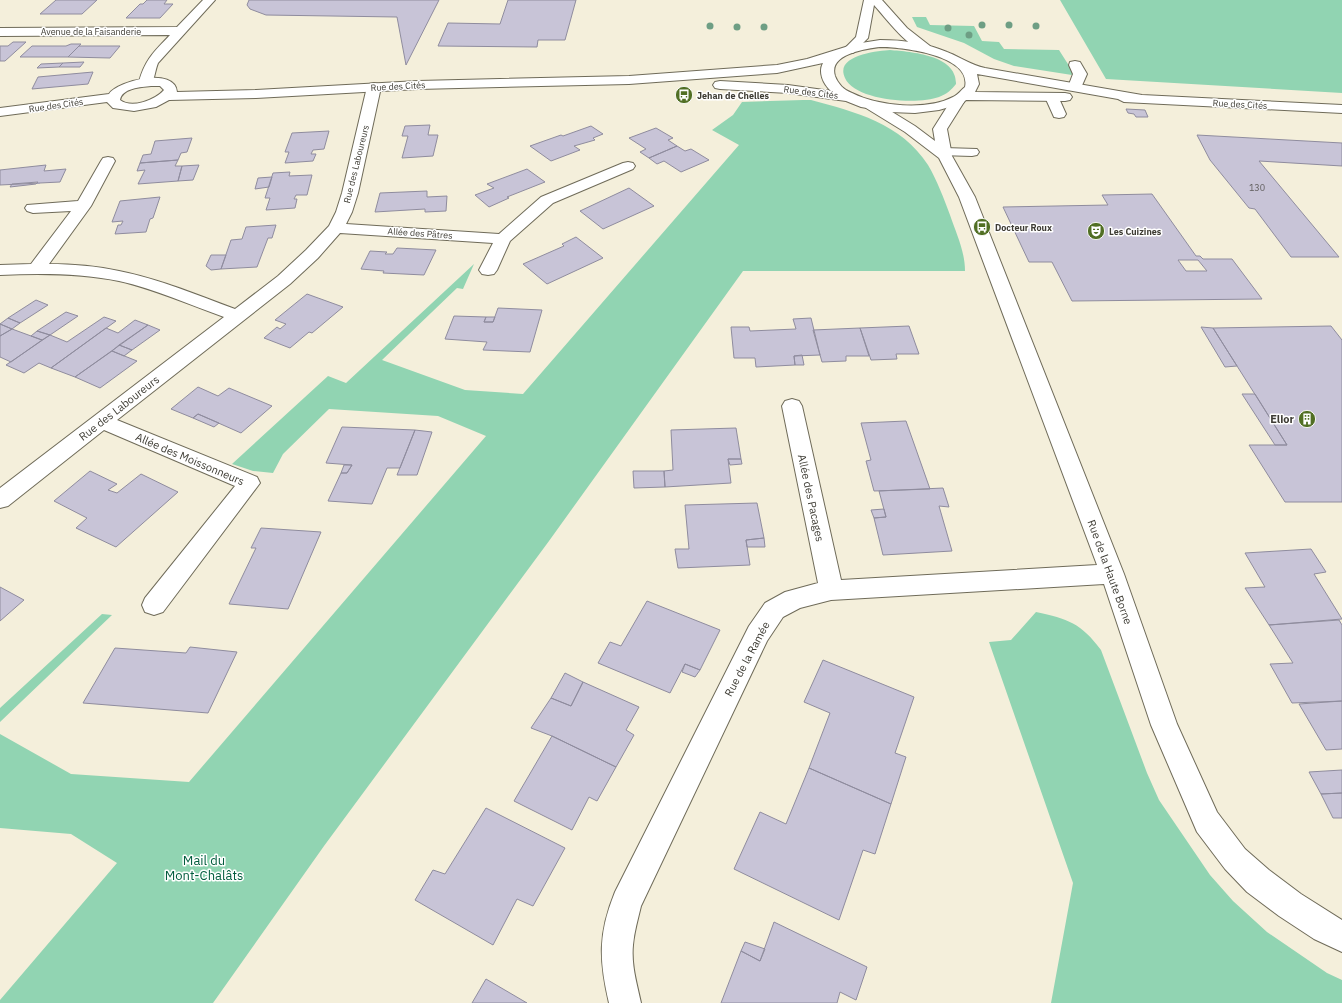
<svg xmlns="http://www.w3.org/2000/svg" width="1342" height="1003" font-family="'IBM Plex Sans',sans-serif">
	<rect width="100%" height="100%" fill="#f4efdb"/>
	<path fill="#91d4b2" d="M1060,0h282v93l-236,-14z
		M912,17h14l4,8 44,1 8,15 17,1 5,7 55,1 14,22 -1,3 -58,-9 -20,-7 -30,-16 -47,-16z
		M890,50c22,2 67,5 66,34 -5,6 -9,10 -17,13 -21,8 -84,4 -94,-19 -11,-23 33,-27 45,-28z
		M803,100h8c44,12 90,23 117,65 9,15 16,34 22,50 6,18 15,36 15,56h-222l-194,270 -225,305 -111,157h-213v-3l117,-137 -46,-29 -71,-6v-94l71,40 118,8 297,-346 -48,-20 -109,-7 -46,45 -10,19 -20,-2 -21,-7 96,-88 18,7 128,-119 -11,25 -6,-1 -75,72 83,30 58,4 216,-249 -27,-15 21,-15 9,-13z
		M1036,612c32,7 45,11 65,38l46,123 12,27 51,75 23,26 34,31 60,41 15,7v23h-291l22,-120 -84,-241 22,-2z
		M102,614l10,1 -112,107v-14z"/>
	<path fill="#c8c4d7" stroke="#8f8c9e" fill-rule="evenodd" d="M56,0h41l-15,14h-42z
		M147,0h20l-3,4h9l-13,14h-34l14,-14h3z
		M249,0h190l-33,65 -9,-48 -131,-2 -16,-6 -3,-4z
		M508,0h68l-11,40h-27l-1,7 -99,-1 10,-23 52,1z
		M13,42h13l-21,19h-5v-15h8z
		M71,44h10l-13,13h-48l12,-11h34z
		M79,46h41l-10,12 -42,-1z
		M84,62l-4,5h-21l4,-4z
		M63,63l-4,4 -22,1 4,-4z
		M93,72l-5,12 -56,5 6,-12z
		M1126,109l19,1 3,7h-12l-2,-3 -6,-1z
		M430,125l-2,10h10l-5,21 -31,2 6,-22h-6l3,-10z
		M591,126l12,8 -10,4 2,2 -21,6 6,4 -29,11 -21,-15 31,-11 2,1z
		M656,128l17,10 -5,2 9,6 -28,12 -9,-6 6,-3 -17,-11z
		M329,131l-5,18 -11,1 -2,4h5l-3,7 -28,2 4,-11h-4l7,-19z
		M1197,135l145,8v23l-83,-5 80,96h-48l-36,-48 -6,-1 -39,-48z
		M192,138l-5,14 -6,1 -3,7 -38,3 3,-8 8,-1 4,-13z
		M677,146l8,5 6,-2 18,11 -28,12 -17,-11 -7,3 -8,-6z
		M178,160l-3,6h7l-4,15 -40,3 7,-14 -8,1 3,-8z
		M46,165l-2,6 22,-2 -6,13 -60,3v-15z
		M199,165l-6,15 -15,1 4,-15z
		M527,169l18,13 -38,15 2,1 -20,9 -14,-12 19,-7 -7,-4z
		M290,172l-1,4 23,-1 -5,20h-11l-2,4h3l-2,9 -29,2 4,-12h-5l8,-25z
		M272,177l-3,10 -14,2 3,-11z
		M38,182l-2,2 -26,3 2,-3z
		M629,188l25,18 -51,23 -23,-18z
		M427,191v6l20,-1 -1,15 -21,1v-3l-50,3 5,-19z
		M1152,194l44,62h4l3,3h29l30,40 -190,2 -20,-39h-23l-26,-55 105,-2 -6,-10zM1178,260h20l9,11h-21z
		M160,197l-7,21 -3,1 -4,13 -31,2 3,-9h3l2,-4 -11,1 8,-21z
		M276,225l-4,13h-4l-11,29 -36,2 10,-29 11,-1 4,-12z
		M576,237l27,21 -56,26 -24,-20 41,-18 -2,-2z
		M397,248l39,2 -12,25 -41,-2 1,-2 -23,-2 9,-18 17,1 -2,2h8z
		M211,255h15l-5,14 -10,1 -5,-4z
		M307,294l36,13 -31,26 -3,-1 -19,16 -26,-10 13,-11 3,2 6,-5 -11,-4z
		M36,300l12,5 -28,18 -12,-5z
		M498,308l44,2 -12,42 -47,-2 4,-8 -42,-3 9,-23 32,1 -2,5h9z
		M66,312l12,4 -28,19 -13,-4z
		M104,317l12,4 -65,47 -12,-5 -15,10 -18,-8 44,-30 17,7z
		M486,317h9l-2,5h-9z
		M8,318l12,5 -8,6 -12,-5z
		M811,318l9,37 -26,1 1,9 -39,2 -1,-9h-21l-3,-31h18l1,4 46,-2 -3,-10z
		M135,320l13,5 -73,52 -24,-9 55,-40 12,5z
		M0,324l12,5 -12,7z
		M148,325l12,5 -28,20 -13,-5z
		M909,326l10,28h-23l1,5 -26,1 -11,-32z
		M1331,326l11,14v162h-57l-36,-57h38l-74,-117z
		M1201,327l12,1 24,38 -12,1z
		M860,328l9,28h-23v5l-24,1 -9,-32z
		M12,329l30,11 -31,22 -11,-5v-21z
		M37,331l13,4 -8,5 -11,-4z
		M119,345l13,5 -8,6 -12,-5z
		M112,351l25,10 -37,27 -25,-11z
		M802,355l2,10h-9l-1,-9z
		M198,387l20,9 11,-8 43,18 -31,27 -43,-19 -5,4 -22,-9z
		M1242,394h13l32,51h-12z
		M198,414l21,9 -5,4 -21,-9z
		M906,421l24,68 -56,2 -8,-30 5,-1 -10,-37z
		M342,427l73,3 -15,38h-13l-15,36 -44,-3 13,-28h6l5,-8 -26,-2z
		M736,428l5,31h-13l3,24 -66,4 -1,-16 9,-1 -2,-40z
		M415,430l17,2 -15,43h-20z
		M728,459h13l1,5 -12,1z
		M344,465h8l-5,8h-6z
		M90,471l27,13 -9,6 9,3 24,-19 37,18 -62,55 -40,-19 11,-10 -33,-17z
		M633,471h31l1,16 -31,1z
		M943,488l6,19 -10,-1 13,45 -69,4 -9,-37 12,-1 -7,-26z
		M757,503l7,35 -18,2 4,25 -72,3 -3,-19h14l-4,-44z
		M884,509l2,8 -12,1 -3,-8z
		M261,528l60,4 -33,77 -59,-5 27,-56h-5z
		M764,538l1,9h-18l-1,-7z
		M1311,549l15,23 -12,2 28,45 -73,6 -24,-37 20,-1 -20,-34z
		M0,587l24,13 -24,21z
		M647,601l73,29 -20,40 -15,-6 -15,29 -72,-30 12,-21 11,4z
		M1339,620l3,5v76l-50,2 -22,-39 23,-1 -24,-38z
		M190,647l47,5 -29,61 -125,-10 32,-55 71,5z
		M823,660l91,37 -19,56 11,4 -15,47 -82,-36 21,-55 -26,-11z
		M685,664l15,6 -5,7 -13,-5z
		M565,673l18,9 -12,24 -20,-8z
		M583,682l56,25 -13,23 8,5 -18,32 -64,-31 -21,-8 20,-30 20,8z
		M1342,701v48l-16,1 -27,-46z
		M552,736l64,31 -19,34 -8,-4 -17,33 -58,-29z
		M809,768l82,36 -16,50 -12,-4 -24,70 -105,-51 26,-57 26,12z
		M1342,770v23l-21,1 -12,-22z
		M1342,793v25h-9l-12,-24z
		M486,808l79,40 -32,58 -16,-7 -24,46 -78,-45 18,-30 12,4z
		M774,922l93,45 -11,33 -16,-8 -3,11h-116l20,-52 19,10z
		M745,942l20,7 -5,12 -19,-10z
		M486,979l41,24h-55z"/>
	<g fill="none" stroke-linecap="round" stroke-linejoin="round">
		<defs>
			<path id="service" d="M864,0h18l25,28 23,18 2,3 -2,3c-16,4 -45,-35 -56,-47l-6,33 -15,15h-8l-2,-3 13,-13z
				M1075,61l5,1 7,12 -7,16h-10l-2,-3 5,-13 -4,-9 1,-3z
				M1052,93l5,1 9,20 -2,3 -5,1 -5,-1 -9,-20 2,-3z
				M944,148l33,1 2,3 -2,3 -5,1 -33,-1 -2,-3 2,-3z"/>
			<path id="minor" d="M203,0h12l-57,63c-3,7 -3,15 -7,22h-10l-2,-3c6,-23 16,-31 31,-47l-170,1v-8l177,-1z
				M374,83l5,1 2,3 -23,106 -6,19 -6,12 153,10 42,-37 82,-34 5,-1 5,1 2,3 -2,3 -80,34 -43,38 -13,29 -3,4 -6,1 -6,-1 -3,-4 14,-27 -153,-10 -22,25 -28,26 -173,136 140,57 3,6 -97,129 -9,3 -9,-3 -3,-7 3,-7 90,-112 -131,-56 -96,76 -8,2v-20l224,-171c-34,-12 -69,-28 -105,-36 -39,-8 -79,-8 -119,-6v-10l31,-1 40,-53 -38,2 -6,-2 -2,-3 2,-3 51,-4 23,-40 2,-3 5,-1 5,1 2,3 -24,45 -42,58c23,0 47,2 70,7 40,8 78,24 116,38l43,-33 28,-26 23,-24 7,-14 6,-19 25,-106 2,-3z
				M957,98l5,1 2,3 -17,27 5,27 23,41 149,377 53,150 40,88 28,37 24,21 32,24 41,26v32l-28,-13 -35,-23 -32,-24 -22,-23 -28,-37 -46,-107 -47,-141 -273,16 -31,8 -17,9 -16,24 -126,265c-3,13 -7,26 -8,39 -2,20 4,39 8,58h-32c-10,-43 -11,-69 6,-111l134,-266 16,-23 20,-11 33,-9 -36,-177 3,-5 7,-2 7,2 3,5 39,174 256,-15 -138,-368 -20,-39 -34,-26 -39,-24 -2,-3 2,-3 5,-1 5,1 39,24 20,15 -2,-12 19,-30z"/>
			<path id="tertiary" d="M880,40c23,0 46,3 67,12 13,5 24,13 38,16l157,27 200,10v8l-218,-11 -6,-3 -141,-25 2,10 -4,8 90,1 5,1 2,3 -2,3 -5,1 -99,-1 -3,3 -24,7 -24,3 -25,-1 -29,-5 -15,-6 -58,-8 -68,-4 -5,-1 -2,-3 2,-3 5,-1 68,4 43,6c-8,-7 -13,-19 -8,-28l-46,10 -148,11 -211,5 -162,9 -87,2 -13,7 -22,4 -21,-3 -6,-6 -107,14v-8l109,-14c10,-14 66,-27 68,-2l79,-2 162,-9 211,-5 148,-11 30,-6 48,-15zM880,47c22,0 92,8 85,40 -4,3 -7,8 -12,10 -26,14 -76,9 -101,-4 -8,-3 -14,-9 -17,-17 -7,-22 30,-27 45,-29zM151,86h9l4,4c-9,10 -32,19 -44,10 2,-12 21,-13 31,-14z"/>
		</defs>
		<use href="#service" stroke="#6f6b59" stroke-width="2"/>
		<use href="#minor" stroke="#6f6b59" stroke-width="2"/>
		<use href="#tertiary" stroke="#6f6b59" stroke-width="2"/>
		<use href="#service" fill="#fff" fill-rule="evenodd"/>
		<use href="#minor" fill="#fff" fill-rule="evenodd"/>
		<use href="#tertiary" fill="#fff" fill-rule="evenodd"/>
	</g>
	<g fill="#6e9e84">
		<circle cx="982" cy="25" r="3.5"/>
		<circle cx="1009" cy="25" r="3.5"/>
		<circle cx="710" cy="26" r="3.5"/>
		<circle cx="1036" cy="26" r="3.5"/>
		<circle cx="737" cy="27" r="3.5"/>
		<circle cx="764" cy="27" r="3.5"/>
		<circle cx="948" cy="28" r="3.5"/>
		<circle cx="969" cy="35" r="3.5"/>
	</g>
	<defs>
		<symbol id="bus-disc" viewBox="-11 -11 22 22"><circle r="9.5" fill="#516f24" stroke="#fff"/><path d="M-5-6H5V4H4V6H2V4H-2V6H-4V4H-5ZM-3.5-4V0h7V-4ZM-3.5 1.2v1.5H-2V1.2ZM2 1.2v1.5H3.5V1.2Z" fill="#fff"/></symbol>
		<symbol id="theatre-disc" viewBox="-11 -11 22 22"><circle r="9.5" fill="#516f24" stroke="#fff"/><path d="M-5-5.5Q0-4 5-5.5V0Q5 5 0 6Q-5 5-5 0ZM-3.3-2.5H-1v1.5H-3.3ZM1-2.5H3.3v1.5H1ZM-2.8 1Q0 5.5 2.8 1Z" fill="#fff"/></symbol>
		<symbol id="building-disc" viewBox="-11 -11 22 22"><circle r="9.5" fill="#516f24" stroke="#fff"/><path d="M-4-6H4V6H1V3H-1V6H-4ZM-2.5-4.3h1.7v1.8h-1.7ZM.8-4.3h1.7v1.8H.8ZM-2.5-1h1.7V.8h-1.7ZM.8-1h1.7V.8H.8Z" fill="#fff"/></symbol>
	</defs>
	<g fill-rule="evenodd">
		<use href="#bus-disc" x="674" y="85" width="20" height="20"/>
		<use href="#bus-disc" x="972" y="217" width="20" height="20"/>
		<use href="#theatre-disc" x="1086" y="221" width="20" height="20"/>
		<use href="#building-disc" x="1297" y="409" width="20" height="20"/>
	</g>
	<g text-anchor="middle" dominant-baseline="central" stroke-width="3" stroke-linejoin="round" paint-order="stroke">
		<g font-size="9" fill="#3e3c34" stroke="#fff">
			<text x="91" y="31">Avenue de la Faisanderie</text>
			<text transform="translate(398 86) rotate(-3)">Rue des Cités</text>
			<text transform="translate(811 92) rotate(7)">Rue des Cités</text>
			<text transform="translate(1240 104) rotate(3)">Rue des Cités</text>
			<text transform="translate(56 105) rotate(-8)">Rue des Cités</text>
			<text transform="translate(356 164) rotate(-76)">Rue des Laboureurs</text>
			<text transform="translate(420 233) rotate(4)">Allée des Pâtres</text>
		</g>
		<g font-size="9" font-weight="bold" fill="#3e3c34" stroke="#fff" text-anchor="start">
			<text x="697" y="95">Jehan de Chelles</text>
			<text x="995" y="227">Docteur Roux</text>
			<text x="1109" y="231">Les Cuizines</text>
		</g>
		<g font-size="9" fill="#605e5d">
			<text x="1257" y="187">130</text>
		</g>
		<g font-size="11" fill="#3e3c34" stroke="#fff">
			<text transform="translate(119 408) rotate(-38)">Rue des Laboureurs</text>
			<text transform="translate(190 459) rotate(23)">Allée des Moissonneurs</text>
			<text transform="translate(811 498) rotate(78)">Allée des Pacages</text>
			<text transform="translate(1110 572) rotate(70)">Rue de la Haute Borne</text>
			<text transform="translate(747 659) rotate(-62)">Rue de la Ramée</text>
		</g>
		<g font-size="11" font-weight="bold" fill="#3e3c34" stroke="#fff" text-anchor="end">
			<text x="1294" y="419">Elior</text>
		</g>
		<g font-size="13" fill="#015c3d" stroke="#fff">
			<text x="204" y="860">Mail du<tspan x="204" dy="15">Mont-Chalâts</tspan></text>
		</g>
	</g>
</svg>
